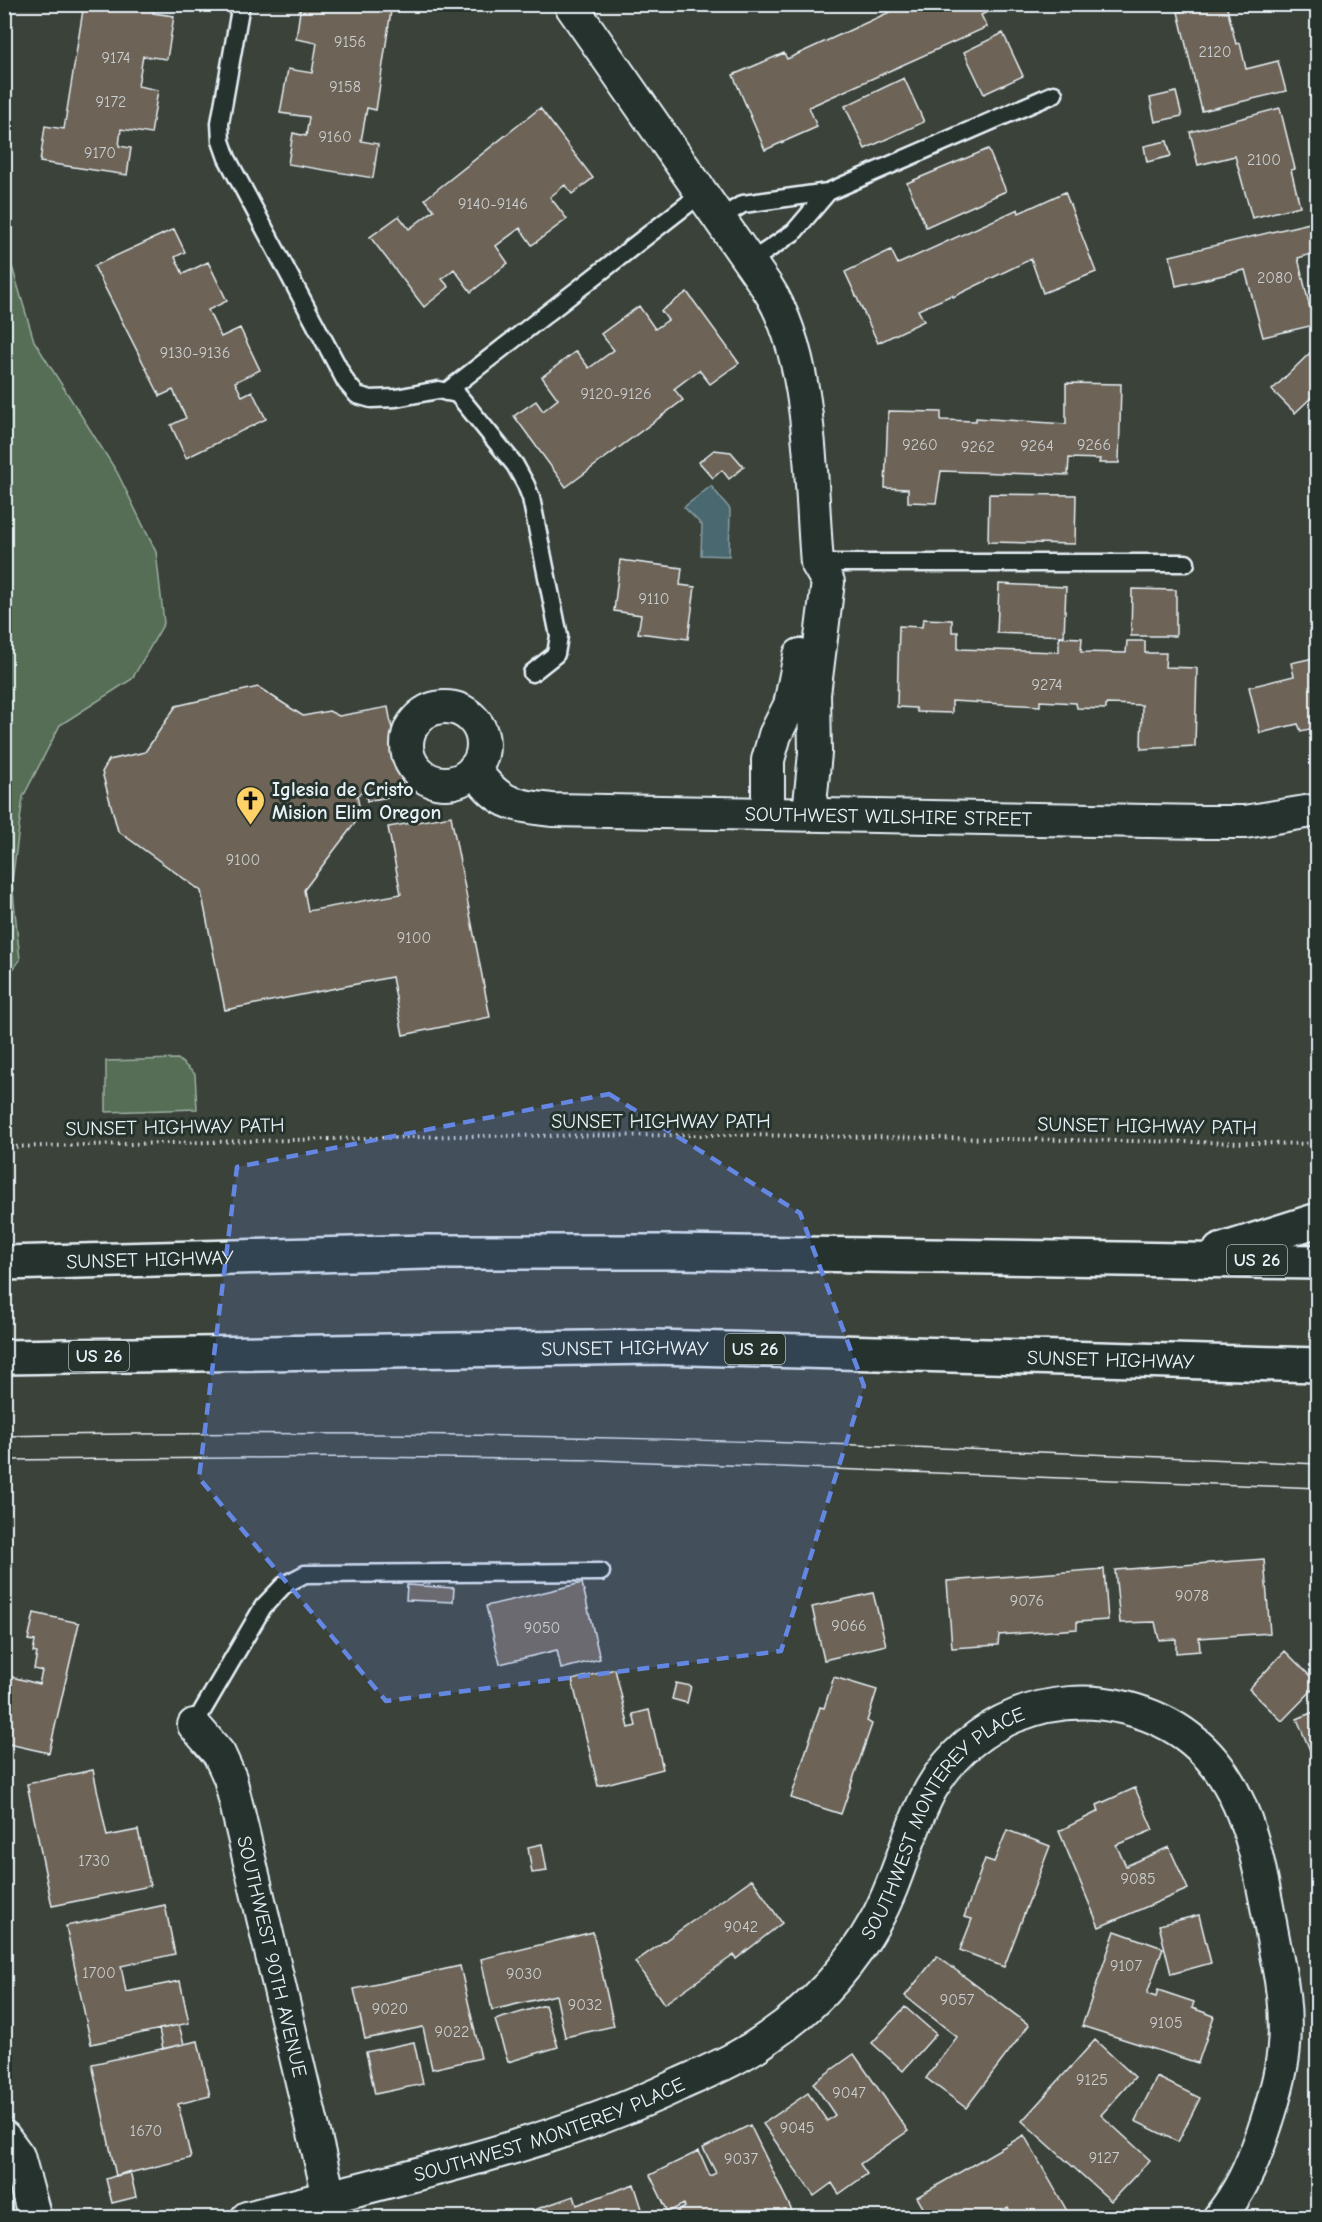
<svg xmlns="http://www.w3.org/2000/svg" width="1322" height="2222" font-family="'Comic Neue',sans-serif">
	<rect width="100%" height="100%" fill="#3b4239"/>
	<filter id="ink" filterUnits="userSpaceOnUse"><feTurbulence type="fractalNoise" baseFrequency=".0167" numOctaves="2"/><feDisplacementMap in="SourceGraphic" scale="12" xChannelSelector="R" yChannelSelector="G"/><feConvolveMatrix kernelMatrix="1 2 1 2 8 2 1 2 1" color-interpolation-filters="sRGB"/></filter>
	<g filter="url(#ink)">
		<path fill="#556e54" stroke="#9eb0a6" stroke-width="1.5" d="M6,5l6,112 -6,129 28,95 83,131 39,80 8,71 -32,56 -72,46 -37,72 -11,85 8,78 -15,20z
			M178,1059l17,15 2,35 -91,3v-51z"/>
		<path fill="#49676f" stroke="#899ea6" stroke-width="1.5" d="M711,486l19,23 -1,47 -28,-1 1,-30 -18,-18z"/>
		<path fill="#6d6456" stroke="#e8f1f8" stroke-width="1.5" d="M84,4h70l-1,9 21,3 -7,43 -24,-3 -5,30 20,4 -7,44 -30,-5 -2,17 12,2 -4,27 -87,-13 5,-36 19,3z
			M301,4h91l-16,106 -9,-2 -6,33 17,3 -5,34 -85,-14 5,-31 13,3 3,-19 -29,-4 8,-44 24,4 5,-30 -21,-4z
			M907,4h97l-23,11 6,12 -178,80 8,20 -52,23 -32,-75 51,-22 3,6z
			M1209,4h17l10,40 4,-1 6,26 32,-8 8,30 -84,20 -24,-99z
			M1003,33l20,43 -39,18 -20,-42z
			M904,78l20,44 -59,27 -20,-43z
			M1176,92l6,24 -27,6 -5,-24z
			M540,108l53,70 -21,16 -7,-9 -15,12 17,22 -35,26 -12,-17 -24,18 12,17 -37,29 -17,-23 -12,10 7,8 -25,20 -54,-70 29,-21 10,13 25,-19 -9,-11z
			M1280,108l15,61 -4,1 9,36 -48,12 -17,-62 -37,9 -8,-33z
			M1167,141l4,15 -24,6 -3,-16z
			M988,149l18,42 -80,36 -19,-44z
			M1065,192l31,80 -53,21 -12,-34 -78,38 -1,-2 -34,15 6,11 -46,22 -33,-71 46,-22 7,14 120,-55 1,4z
			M1314,222l4,30 -20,6 16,67 -51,12 -18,-67 -69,16 -6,-30z
			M174,229l11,23 -10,5 8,17 25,-12 19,39 -19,9 13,27 19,-9 20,42 -25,12 7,14 10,-5 14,28 -80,39 -15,-33 15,-7 -13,-28 -13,6 -66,-130z
			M687,292l52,71 -29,21 -11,-14 -25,19 9,11 -117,87 -52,-71 22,-15 7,10 15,-12 -16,-22 34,-26 13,17 25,-18 -13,-16 38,-28 16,23 13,-9 -7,-9z
			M1318,345v46l-23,22 -23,-23z
			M1066,383l55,1 -2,79h-20l1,-4 -31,-1 -1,17 -127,-4 -5,32 -28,-1v-13l-23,-1 3,-77 53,1v8l35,1v-3l90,6z
			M714,450l17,2 13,15 -15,12 -7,-9 -9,8 -14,-16z
			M989,494l87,1 -1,49 -87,-2z
			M620,560l62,8 -2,17 15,2 -7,52 -50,-6 3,-18 -27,-4z
			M999,584l67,3 -2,49 -67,-3z
			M1132,589l44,1v46h-45z
			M923,619l29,1v12h6v17l101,3v-15l23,1 -1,14 45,1 1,-12h18v12h21l-1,14 32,1 -2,78 -54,3 1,-44 -36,-1v5l-29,-1 -1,-5 -36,-2v5l-88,-5v12l-35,-1 -1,-4 -19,-1 2,-81 23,1z
			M1318,657v70l-17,4 -3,-7 -38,9 -11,-46 45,-11 -3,-13z
			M258,687l45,29 26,-5 10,5 49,-9 16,87 -37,7 -2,-12 -8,7 4,19 -57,75 4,21 93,-17 -13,-67 63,-11 39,201 -87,18 -11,-58 -167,33 -24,-119 -83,-60 -16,-59 7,-12 36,-8 31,-46z
			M1264,1559l6,74 -71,5 1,13 -24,2v-14l-17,1 -4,-18 -35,1 -5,-53z
			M1104,1569l4,51 -31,2v7l-78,6 -1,10 -46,3 -5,-67z
			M582,1583l18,76 -39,10 -4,-19 -57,14 -14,-58z
			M407,1585l47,3 -1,14 -47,-2z
			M873,1593l13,52 -62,15 -12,-53z
			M34,1613l45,10 -30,130 -45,-10v-68l35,9 3,-13 -8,-2 3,-16 -4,-1 2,-11 -7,-1z
			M1285,1651l33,33 -36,37 -33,-32z
			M615,1669l14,59 7,-2 -3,-12 16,-4 14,59 -65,17 -26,-106z
			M834,1677l43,13 -10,31 5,3 -31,90 -50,-16 29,-91 4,1z
			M676,1683l15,3 -4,17 -15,-4z
			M1318,1710v55h-2l-19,-46z
			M93,1770l14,66 31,-6 12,56 -98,20 -25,-122z
			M1135,1788l18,42 -37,15 10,21 43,-19 19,42 -89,38 -40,-96 40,-20 -2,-6z
			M1007,1830l43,16 -46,121 -44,-17 12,-31 -8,-2 21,-58 9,3z
			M542,1844l5,27 -15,2 -4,-26z
			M752,1879l30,44 -46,36 -2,-4 -70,49 -29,-42z
			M165,1905l10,49 -54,12 5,26 54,-11 9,42 -98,21 -25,-118z
			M1199,1915l12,48 -40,11 -12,-49z
			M1115,1931l48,17 -16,46 9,3 2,-7 36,12 -2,6 22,8 -16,47 -116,-37z
			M593,1932l21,94 -49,11 -9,-42 -64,15 -11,-51z
			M937,1956l92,69 -63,83 -40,-30 31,-41 -52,-41z
			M460,1966l21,92 -49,11 -9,-42 -58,12 -11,-50z
			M545,2005l13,42 -50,15 -13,-42z
			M905,2007l31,27 -33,37 -31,-28z
			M179,2025l5,19 -21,5 -4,-20z
			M1095,2040l40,37 -34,38 49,45 -39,41 -89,-80z
			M198,2041l12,55 -32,8 13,54 -75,18 -24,-112z
			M414,2042l9,42 -48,10 -9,-42z
			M854,2054l54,77 -48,33 7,10 -28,20 -7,-11 -18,13 -51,-72 45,-31 19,28 8,-6 -22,-32z
			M1157,2077l43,21 -22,44 -43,-21z
			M750,2125l43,88 -10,5h-116l18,-11 -1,-3 -16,8 -18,-37 49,-24 11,25 6,-3 -13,-25z
			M1024,2135l47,83h-58l-5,-11 -18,11h-61l-12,-21z
			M130,2171l6,26 -24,6 -6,-24z
			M634,2184l11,34h-112l-2,-7 43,-15 3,9z"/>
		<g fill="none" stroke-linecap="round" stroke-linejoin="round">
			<defs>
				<path id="service" d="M241,4l-21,119 1,18 6,17 119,224 11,13 14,4 25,-1 42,-8 19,4 10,12 48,59 11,20 5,13 28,138 -3,18 -24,19
					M720,218l23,-14 85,-12 226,-98
					M750,262l44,-30 34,-40
					M446,392l256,-199
					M817,563h369
					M194,1725l69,-118 21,-22 21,-11 296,-2"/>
				<g id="minor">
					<path d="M570,4l197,283c46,70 43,193 50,276l11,19 -14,112 1,59 -6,61"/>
					<circle cx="445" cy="745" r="38"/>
					<path id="s1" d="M474,769c24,35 38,36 78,41l651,12h42l73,-12"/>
					<path d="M768,813v-53l7,-25 15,-30 10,-50"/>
					<path id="s2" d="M194,1725l25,29 11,24 99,418"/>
					<path d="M4,2137l14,19 17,62"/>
					<path id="s3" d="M247,2218c145,-39 297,-69 433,-134 31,-14 62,-27 89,-47 44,-30 81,-70 107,-117 23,-41 32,-90 55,-131 39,-68 120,-100 195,-81 126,32 130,151 152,256 14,68 6,108 -16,172 -11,31 -22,56 -43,82"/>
				</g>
				<g id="motorway">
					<path d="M1220,1251l98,-31"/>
					<path id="s4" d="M4,1263l423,-11h248l643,10"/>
					<path id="s5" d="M4,1357l651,-10 663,18"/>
				</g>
			</defs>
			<use href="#service" stroke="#e8f1f8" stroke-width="21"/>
			<use href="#minor" stroke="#e8f1f8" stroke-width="36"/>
			<use href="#motorway" stroke="#e8f1f8" stroke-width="38"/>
			<path stroke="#e8f1f8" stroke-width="4" stroke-dasharray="1.5 4.5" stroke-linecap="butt" d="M4,1147l453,-11 289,-1 572,9"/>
			<use href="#service" stroke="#26332d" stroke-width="16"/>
			<use href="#minor" stroke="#26332d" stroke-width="32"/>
			<use href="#motorway" stroke="#26332d" stroke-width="33"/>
			<path stroke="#e8f1f8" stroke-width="1.5" d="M4,1436c439,-9 876,8 1314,28
				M4,1460l361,-3 233,3 720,28"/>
		</g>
	</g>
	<path fill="#6487e3" fill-opacity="0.2" stroke="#6487e3" stroke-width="4.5" stroke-dasharray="12 8" stroke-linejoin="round" d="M609,1094l191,119 64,173 -83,265 -395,50 -187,-223 38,-311z"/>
	<defs>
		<symbol id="church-pin" viewBox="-11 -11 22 30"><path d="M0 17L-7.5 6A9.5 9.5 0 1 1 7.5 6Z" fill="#ffd166" stroke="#26332d"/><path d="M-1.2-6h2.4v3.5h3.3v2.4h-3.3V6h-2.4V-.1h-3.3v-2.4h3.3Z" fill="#111"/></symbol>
	</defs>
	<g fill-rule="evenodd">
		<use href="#church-pin" x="234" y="784" width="33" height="45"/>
	</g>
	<g text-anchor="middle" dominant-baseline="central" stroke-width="6" stroke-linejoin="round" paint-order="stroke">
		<g font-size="16" fill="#c9ced0">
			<text x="350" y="42">9156</text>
			<text x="1215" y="52">2120</text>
			<text x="116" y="58">9174</text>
			<text x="345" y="87">9158</text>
			<text x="111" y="102">9172</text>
			<text x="335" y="137">9160</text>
			<text x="100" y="153">9170</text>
			<text x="1264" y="160">2100</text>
			<text x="493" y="204">9140-9146</text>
			<text x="1275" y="278">2080</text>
			<text x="195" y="353">9130-9136</text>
			<text x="616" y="394">9120-9126</text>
			<text x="920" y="445">9260</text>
			<text x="1094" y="445">9266</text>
			<text x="1037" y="446">9264</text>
			<text x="978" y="447">9262</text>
			<text x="654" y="599">9110</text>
			<text x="1047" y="685">9274</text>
			<text x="243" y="860">9100</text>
			<text x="414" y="938">9100</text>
			<text x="1192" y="1596">9078</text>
			<text x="1027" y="1601">9076</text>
			<text x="849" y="1626">9066</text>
			<text x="542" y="1628">9050</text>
			<text x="94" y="1861">1730</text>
			<text x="1138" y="1879">9085</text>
			<text x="741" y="1927">9042</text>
			<text x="1126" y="1966">9107</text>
			<text x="99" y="1973">1700</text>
			<text x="524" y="1974">9030</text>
			<text x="957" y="2000">9057</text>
			<text x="585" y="2005">9032</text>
			<text x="390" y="2009">9020</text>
			<text x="1166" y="2023">9105</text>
			<text x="452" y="2032">9022</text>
			<text x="1092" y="2080">9125</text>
			<text x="849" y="2093">9047</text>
			<text x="797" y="2128">9045</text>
			<text x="146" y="2131">1670</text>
			<text x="1104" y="2158">9127</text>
			<text x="741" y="2159">9037</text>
		</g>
		<g fill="#26332d" stroke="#aeb8bb" stroke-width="1.5">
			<rect x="1227" y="1245" width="60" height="30" rx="4.5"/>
			<rect x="725" y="1334" width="60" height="30" rx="4.5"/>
			<rect x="69" y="1341" width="60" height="30" rx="4.5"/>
		</g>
		<g font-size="18" font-weight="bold" fill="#e8f1f8">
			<text x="1257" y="1260">US 26</text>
			<text x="755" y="1349">US 26</text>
			<text x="99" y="1356">US 26</text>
		</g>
		<g font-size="20" font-weight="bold" fill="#e8f1f8" stroke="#26332d" text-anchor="start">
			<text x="272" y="789">Iglesia de Cristo<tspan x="272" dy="23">Mision Elim Oregon</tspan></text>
		</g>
		<g font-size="20" fill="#e8f1f8" stroke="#26332d">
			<text stroke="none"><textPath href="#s1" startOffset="429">SOUTHWEST WILSHIRE STREET</textPath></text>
			<text x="661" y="1121">SUNSET HIGHWAY PATH</text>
			<text transform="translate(1147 1126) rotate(1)">SUNSET HIGHWAY PATH</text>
			<text transform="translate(175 1127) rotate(-1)">SUNSET HIGHWAY PATH</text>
			<text stroke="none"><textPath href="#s4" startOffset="146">SUNSET HIGHWAY</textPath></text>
			<text stroke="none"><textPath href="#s5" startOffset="621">SUNSET HIGHWAY</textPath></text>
			<text stroke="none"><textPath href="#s5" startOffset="1107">SUNSET HIGHWAY</textPath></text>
			<text stroke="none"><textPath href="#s3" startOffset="837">SOUTHWEST MONTEREY PLACE</textPath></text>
			<text stroke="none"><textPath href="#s2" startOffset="248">SOUTHWEST 90TH AVENUE</textPath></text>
			<text stroke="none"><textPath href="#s3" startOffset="315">SOUTHWEST MONTEREY PLACE</textPath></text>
		</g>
	</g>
	<rect width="1322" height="2222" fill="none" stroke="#26332d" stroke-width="24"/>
	<rect x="12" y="12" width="1298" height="2198" fill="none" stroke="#e8f1f8" stroke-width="2" filter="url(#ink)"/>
</svg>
